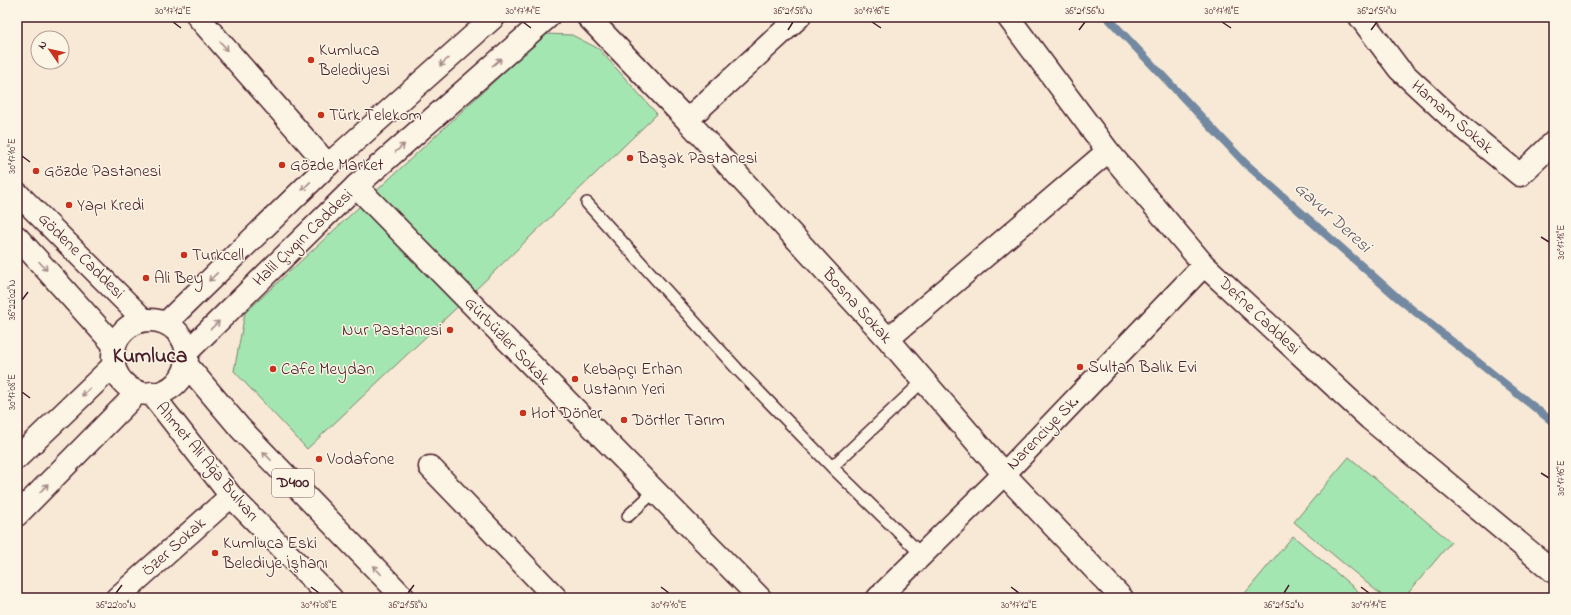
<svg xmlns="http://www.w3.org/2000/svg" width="1571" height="615" font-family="'Indie Flower',sans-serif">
	<rect width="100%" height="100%" fill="#f8e8d6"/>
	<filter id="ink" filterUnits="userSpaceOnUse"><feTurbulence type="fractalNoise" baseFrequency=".025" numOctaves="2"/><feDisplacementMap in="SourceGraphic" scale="8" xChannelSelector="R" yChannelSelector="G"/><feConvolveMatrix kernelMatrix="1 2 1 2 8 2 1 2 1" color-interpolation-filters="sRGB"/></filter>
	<g filter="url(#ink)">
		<path fill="#a4e6b1" stroke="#77826e" d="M545,34l27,1 27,14 58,65 -188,182 -162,153 -73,-78 11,-58z
			M1349,457l102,85 -47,56h-19l-91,-76z
			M1293,536l73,62h-125z"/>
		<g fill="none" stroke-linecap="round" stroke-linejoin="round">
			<path stroke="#7389a1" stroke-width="8" d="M1107,17l138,146 153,135 156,125"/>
			<defs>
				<path id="lane" d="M587,203l151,167 94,97 90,88
					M832,467l91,-86
					M628,516l27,-25"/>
				<path id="street" d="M198,17l130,148
					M588,17l99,103 201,219 116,135 118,124
					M1008,17l100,134 96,114 166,154 184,153
					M1360,17l39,52 58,54 63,52 34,-33
					M687,120l112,-103
					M356,186l404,412
					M888,339l220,-188
					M430,467l126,131
					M117,598l114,-102
					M878,598l126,-124 200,-209"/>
				<path id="secondary" d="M17,193l127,127
					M17,237l98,109
					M17,458l97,-93
					M17,515l121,-123"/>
				<path id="highway" d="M113 357a37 37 0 1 1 74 0a37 37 0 1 1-74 0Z
					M166,323l162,-158 166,-148
					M187,352l169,-166 192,-169
					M186,364l54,64 164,170
					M151,393l80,103 100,102"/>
			</defs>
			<use href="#lane" stroke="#4a1f2b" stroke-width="14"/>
			<use href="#street" stroke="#4a1f2b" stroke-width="25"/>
			<use href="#secondary" stroke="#4a1f2b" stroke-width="25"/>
			<use href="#highway" stroke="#4a1f2b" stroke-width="25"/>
			<use href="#lane" stroke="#fcf5e5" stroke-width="11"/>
			<use href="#street" stroke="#fcf5e5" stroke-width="22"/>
			<use href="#secondary" stroke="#fcf5e5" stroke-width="22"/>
			<use href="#highway" stroke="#fcf5e5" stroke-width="22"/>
		</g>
		<defs><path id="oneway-shaft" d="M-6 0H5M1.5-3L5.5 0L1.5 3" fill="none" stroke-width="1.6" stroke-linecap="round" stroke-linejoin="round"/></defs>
		<g stroke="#a38a88">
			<use href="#oneway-shaft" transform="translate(224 46) rotate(49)"/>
			<use href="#oneway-shaft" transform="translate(444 62) rotate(138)"/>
			<use href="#oneway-shaft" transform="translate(497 62) rotate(-41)"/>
			<use href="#oneway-shaft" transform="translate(400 148) rotate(-41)"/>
			<use href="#oneway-shaft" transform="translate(306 186) rotate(136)"/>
			<use href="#oneway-shaft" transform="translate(43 266) rotate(48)"/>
			<use href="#oneway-shaft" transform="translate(213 277) rotate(136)"/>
			<use href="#oneway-shaft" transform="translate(215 325) rotate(-44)"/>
			<use href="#oneway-shaft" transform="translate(86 392) rotate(136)"/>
			<use href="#oneway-shaft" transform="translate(267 456) rotate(-134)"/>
			<use href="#oneway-shaft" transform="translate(44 488) rotate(-46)"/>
			<use href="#oneway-shaft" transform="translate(377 570) rotate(-134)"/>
		</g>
	</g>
	<path fill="none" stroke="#4a1f2b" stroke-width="1.5" d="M173,22l8,6M523,22l8,6M872,22l9,6M1222,22l9,6M788,30l5,-8M1079,30l6,-8M1371,30l6,-8M22,156l8,6M1541,237l8,5M22,300l6,-8M22,392l8,6M1541,473l8,5M311,587l8,6M661,587l8,6M1011,587l8,6M1361,587l8,6M116,593l6,-8M408,593l6,-8M1284,593l5,-8"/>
	<g fill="#c8321e" stroke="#fcf5e5" stroke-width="1.5">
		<circle cx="311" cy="60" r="4"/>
		<circle cx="321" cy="115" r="4"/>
		<circle cx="630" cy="158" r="4"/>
		<circle cx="282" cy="165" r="4"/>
		<circle cx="36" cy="171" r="4"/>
		<circle cx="69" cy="205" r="4"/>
		<circle cx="184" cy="255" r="4"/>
		<circle cx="146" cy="278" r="4"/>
		<circle cx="450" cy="330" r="4"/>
		<circle cx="1080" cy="367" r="4"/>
		<circle cx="273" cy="369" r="4"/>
		<circle cx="575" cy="379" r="4"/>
		<circle cx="523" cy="413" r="4"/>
		<circle cx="624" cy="420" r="4"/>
		<circle cx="319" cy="459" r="4"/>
		<circle cx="215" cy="553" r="4"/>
	</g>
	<g text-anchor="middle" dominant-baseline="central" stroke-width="3" stroke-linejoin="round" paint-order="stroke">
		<rect fill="#fcf5e5" stroke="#7f5f63" stroke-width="1" x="272" y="469" width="42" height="28" rx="3"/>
		<g font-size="16" font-weight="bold" fill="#4a1f2b">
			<text x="293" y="483">D400</text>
		</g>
		<g font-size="17" fill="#4a1f2b" stroke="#fcf5e5" text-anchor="start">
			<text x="319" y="50">Kumluca<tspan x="319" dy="20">Belediyesi</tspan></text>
			<text x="329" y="115">Türk Telekom</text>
			<text x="638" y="158">Başak Pastanesi</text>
			<text x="290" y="165">Gözde Market</text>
			<text x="44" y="171">Gözde Pastanesi</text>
			<text x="77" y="205">Yapı Kredi</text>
			<text x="192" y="255">Turkcell</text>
			<text x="154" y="278">Ali Bey</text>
			<text x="442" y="330" text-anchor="end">Nur Pastanesi</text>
			<text x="1088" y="367">Sultan Balık Evi</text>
			<text x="281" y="369">Cafe Meydan</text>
			<text x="583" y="369">Kebapçı Erhan<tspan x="583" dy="20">Ustanın Yeri</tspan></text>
			<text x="531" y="413">Hot Döner</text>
			<text x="632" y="420">Dörtler Tarım</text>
			<text x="327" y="459">Vodafone</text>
			<text x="223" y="543">Kumluca Eski<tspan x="223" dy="20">Belediye İşhanı</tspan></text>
		</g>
		<g font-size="17" fill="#4a1f2b" stroke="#fcf5e5">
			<text transform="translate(1452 117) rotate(41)">Hamam Sokak</text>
			<text transform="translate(303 238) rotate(-44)">Halil Çıvgın Caddesi</text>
			<text transform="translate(81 256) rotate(45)">Gödene Caddesi</text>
			<text transform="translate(857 306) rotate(48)">Bosna Sokak</text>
			<text transform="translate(1259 316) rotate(43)">Defne Caddesi</text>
			<text transform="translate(507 341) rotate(46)">Gürbüzler Sokak</text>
			<text transform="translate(1043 433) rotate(-46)">Narenciye Sk.</text>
			<text transform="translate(207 462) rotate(50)">Ahmet Ali Ağa Bulvarı</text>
			<text transform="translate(174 547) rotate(-42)">Özer Sokak</text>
		</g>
		<g font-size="18" font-style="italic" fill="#5f5466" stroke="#fcf5e5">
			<text transform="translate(1332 218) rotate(42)">Gavur Deresi</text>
		</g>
		<g font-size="21" font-weight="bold" fill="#4a1f2b" stroke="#fcf5e5">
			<text x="150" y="357">Kumluca</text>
		</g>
	</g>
	<rect width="1571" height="615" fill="none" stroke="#fcf5e5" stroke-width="44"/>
	<g transform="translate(50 50) rotate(304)"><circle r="19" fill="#fcf5e5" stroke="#b59f9b"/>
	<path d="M0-3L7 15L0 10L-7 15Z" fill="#c8321e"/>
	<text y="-6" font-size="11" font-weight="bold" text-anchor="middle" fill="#4a1f2b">N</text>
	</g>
	<rect x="22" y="22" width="1527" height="571" fill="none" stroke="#4a1f2b" stroke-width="1.5"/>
	<g font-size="10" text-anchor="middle" fill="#4a1f2b">
		<text x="173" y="14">30°17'12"E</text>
		<text x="523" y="14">30°17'14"E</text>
		<text x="793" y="14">36°21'58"N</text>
		<text x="872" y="14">30°17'16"E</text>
		<text x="1085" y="14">36°21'56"N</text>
		<text x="1222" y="14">30°17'18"E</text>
		<text x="1377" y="14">36°21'54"N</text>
		<text transform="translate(11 156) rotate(-90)" y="4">30°17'10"E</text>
		<text transform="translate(1560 242) rotate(-90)" y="4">30°17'18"E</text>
		<text transform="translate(11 300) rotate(-90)" y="4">36°22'02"N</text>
		<text transform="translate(11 392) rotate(-90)" y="4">30°17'08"E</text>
		<text transform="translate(1560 478) rotate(-90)" y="4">30°17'16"E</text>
		<text x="116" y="608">36°22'00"N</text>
		<text x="319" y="608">30°17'08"E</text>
		<text x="408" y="608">36°21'58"N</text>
		<text x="669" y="608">30°17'10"E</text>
		<text x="1019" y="608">30°17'12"E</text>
		<text x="1284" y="608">36°21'52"N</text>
		<text x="1369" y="608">30°17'14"E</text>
	</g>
</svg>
